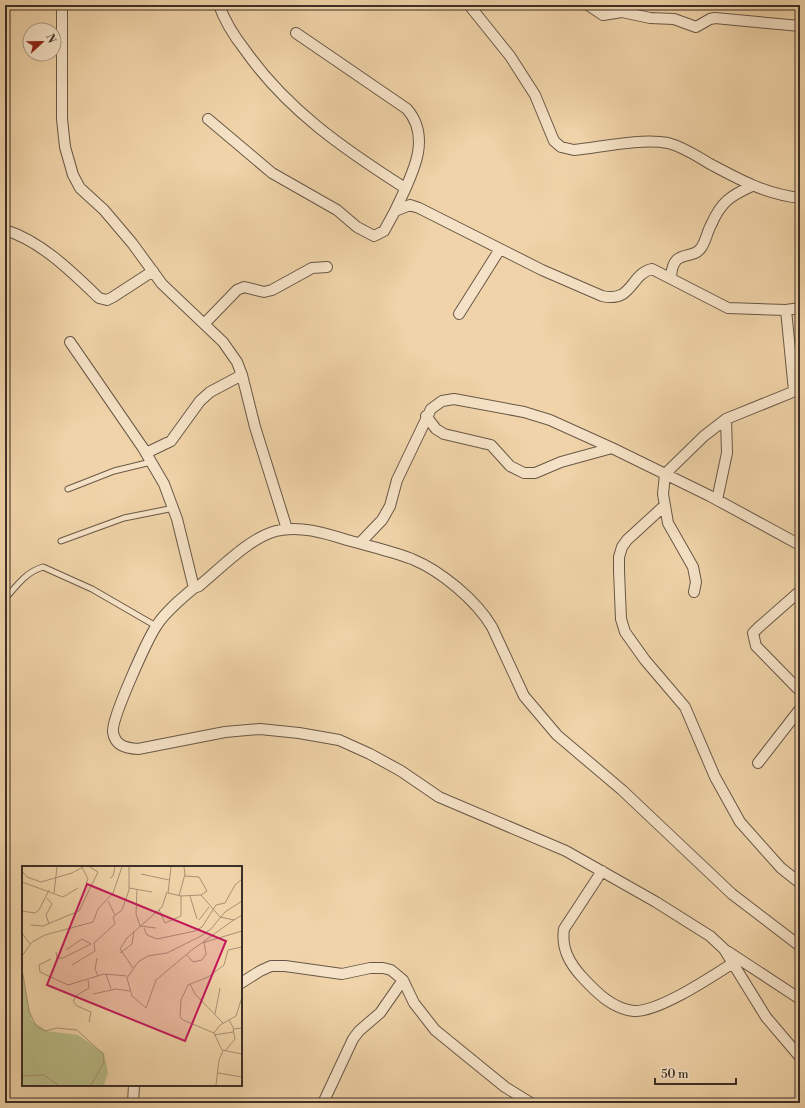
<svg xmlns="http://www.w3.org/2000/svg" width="805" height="1108" font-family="'Libre Bodoni',serif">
	<rect width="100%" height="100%" fill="#f0d3a8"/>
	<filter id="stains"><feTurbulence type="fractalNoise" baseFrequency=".005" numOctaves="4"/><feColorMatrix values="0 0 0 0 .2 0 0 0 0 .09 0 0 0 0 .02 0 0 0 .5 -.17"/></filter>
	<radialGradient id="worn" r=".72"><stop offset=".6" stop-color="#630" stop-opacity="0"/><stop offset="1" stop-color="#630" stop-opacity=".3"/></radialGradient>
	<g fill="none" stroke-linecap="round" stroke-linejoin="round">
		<defs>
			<path id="service" d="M68,489l46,-18 37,-9
				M61,541l63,-23 50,-10
				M5,599c12,-14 21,-27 38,-32l49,22 64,37"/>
			<path id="minor" d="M62,5v114l3,28 8,28 7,13 24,22 28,33 30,41 61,58 14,20 5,13 13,52 32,102
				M219,5c6,17 15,31 26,45 42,60 99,99 160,138
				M469,5l41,51 25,39 19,46 7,6 13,3c28,-3 66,-12 94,-7 16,4 30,14 44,22 30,16 54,29 88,33
				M588,5l15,10 19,-3 28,6 24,1 22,8 14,-8 5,-1 85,8
				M296,33l111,76c27,31 2,71 -12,102
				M208,119l64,54 65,37 20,17 17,9 10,-5 11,-20 15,-6 9,3 123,62 60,26c31,7 28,-22 50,-27l76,39 58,2 14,-2
				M5,230c36,11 67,42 94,68l8,2 6,-3 40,-26
				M671,277c2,-30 21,-16 30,-29 5,-7 6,-16 10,-23 10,-23 19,-29 41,-39
				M786,310l8,81
				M459,314l41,-65
				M204,324l33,-34 7,-3 20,5 8,-2 40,-22 15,-1
				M70,342l73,106 21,36 13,35 17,69
				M426,416l10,13 8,5 47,11 19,21 14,7h11l26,-11 51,-14
				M146,453l25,-12 29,-40 10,-9 32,-17
				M717,500l10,-47 -1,-34
				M664,506l-37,34 -5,7 -3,10v14l2,48 4,13 20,28 40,47 30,70 25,45 41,46 19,15
				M360,543l22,-23 8,-14 7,-26 34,-71 11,-8 12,-2 70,13 26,8 62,28 98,48 90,49
				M800,591l-41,36 -6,6 3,13 44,45
				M694,592l2,-10 -3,-15 -25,-44 -5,-29 2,-20 39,-38 22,-17 74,-30
				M758,763l42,-54
				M602,871l-38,58c-3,20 6,35 19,49 14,15 30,31 51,33 25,1 77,-34 99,-48
				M800,946l-68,-52 -110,-104 -65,-55 -33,-39 -32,-69c-16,-27 -51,-56 -80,-68 -21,-8 -43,-13 -65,-19 -22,-7 -48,-15 -71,-9 -27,7 -56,38 -77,55l-5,2c-13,11 -28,23 -37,37 -9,13 -46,94 -44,107 2,14 13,16 25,17l87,-17 35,-3 39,4 40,7 31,14 31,17 38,26 127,54 90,51 54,34 14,13 42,68 34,40
				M727,951l73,48
				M241,983l19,-12 11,-5h14l57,8 28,-6h13l8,2 12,10 11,23 21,27 70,57 26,16
				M133,1103l1,-18
				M323,1103l30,-64 6,-8 21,-18 23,-33"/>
		</defs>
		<use href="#service" stroke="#695847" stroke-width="7"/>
		<use href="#minor" stroke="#695847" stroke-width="12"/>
		<use href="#service" stroke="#f5e2c6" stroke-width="5"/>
		<use href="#minor" stroke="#f5e2c6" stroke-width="10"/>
	</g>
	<g transform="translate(22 866)">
		<rect width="220" height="220" fill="#f0d3a8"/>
		<path d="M0,107l10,48 15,10 31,4 26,18 4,20 -4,12h-82z" fill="#b9bc88"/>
		<path fill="none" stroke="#a89174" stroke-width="1" d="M60,1l6,12 -2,5M149,1l-3,26 13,3 20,-1 19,22 14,3 8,-5M0,5l5,6 14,5 31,-9 11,-6M119,8l28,6M163,10l14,1 8,14 -6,4M88,12l3,-2 2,-9M0,16l41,15 15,-9M107,22l23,4M115,24l-1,24 4,12 16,2M32,27l3,-26M157,30l6,-22 -1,-7M168,30l7,23M25,32l5,6 -6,11 3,9M86,35l7,14M220,35l-17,11 -14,17 -10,7 -34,17 -19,3 -10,6 -11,16 5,18 14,12 10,-28 37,-31 9,-6 40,-12M137,44l6,13 16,-7v-20M0,45l13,2 4,-3 10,-20M177,54l10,-13M9,59l12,1 36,-15 19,-39 -8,-5M122,62l3,7 10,4 38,-8 7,-4 14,-22 9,-2 10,-18 7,-6M0,67l8,11M181,76l32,-23M220,81l-14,3 -4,15 -16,12 -20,8 -7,15 -1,17 3,3 31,13 8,17 20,4M44,84l16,-11 9,5M34,86l1,6h6l28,-14M98,87l12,-9 2,-13M164,88l7,8 9,-2 4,-6 -2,-12M0,90l10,-14 13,-7 48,-13 5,-13 15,-16 9,-26M75,92l-2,11 3,7M29,93l-12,6 1,7 28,13 36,-11 23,2M50,99l23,-14 -1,-8 21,-19 -2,-7 9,-7 7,-20v-23M111,102l-13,-19 7,-11 35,-31 5,-15M0,103l7,42 7,15 9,5 12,-3 20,2 26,24 1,8 -13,23M84,108l5,15M66,114l1,8 -12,7 -4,6 4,5 14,6 -2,10M168,118l5,10 28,29M71,128l23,-5 14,2M193,148l5,-26M207,154l5,9 8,-1M192,167l6,-8 16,-9 6,-19M192,169l19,-3M203,185l10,-12 -2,-10M196,207l24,4M0,210l22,-1 14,10M194,219l3,-25 4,-9"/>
		<path fill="#c2185b" fill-opacity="0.15" stroke="#c2185b" stroke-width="2" d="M65,18l139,57 -41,100 -138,-56z"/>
		<rect width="220" height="220" fill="none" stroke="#3c2f27" stroke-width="2"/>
	</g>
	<rect width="805" height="1108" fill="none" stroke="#f0d3a8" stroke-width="20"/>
	<rect x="6" y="6" width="793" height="1096" fill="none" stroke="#3c2f27" stroke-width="2"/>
	<rect x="10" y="10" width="785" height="1088" fill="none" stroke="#3c2f27"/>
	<g transform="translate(42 42) rotate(68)"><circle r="19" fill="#f5e2c6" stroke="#ab9a86"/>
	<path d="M0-3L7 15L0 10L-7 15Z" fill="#8f2418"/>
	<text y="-6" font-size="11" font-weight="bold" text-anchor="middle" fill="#3c2f27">N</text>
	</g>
	<path d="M655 1078v6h81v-6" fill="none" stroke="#3c2f27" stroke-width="2"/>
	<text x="661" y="1078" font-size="12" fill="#3c2f27" stroke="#f5e2c6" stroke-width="3" paint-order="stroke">50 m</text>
	<rect width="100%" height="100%" filter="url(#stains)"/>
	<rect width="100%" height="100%" fill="url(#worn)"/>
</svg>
